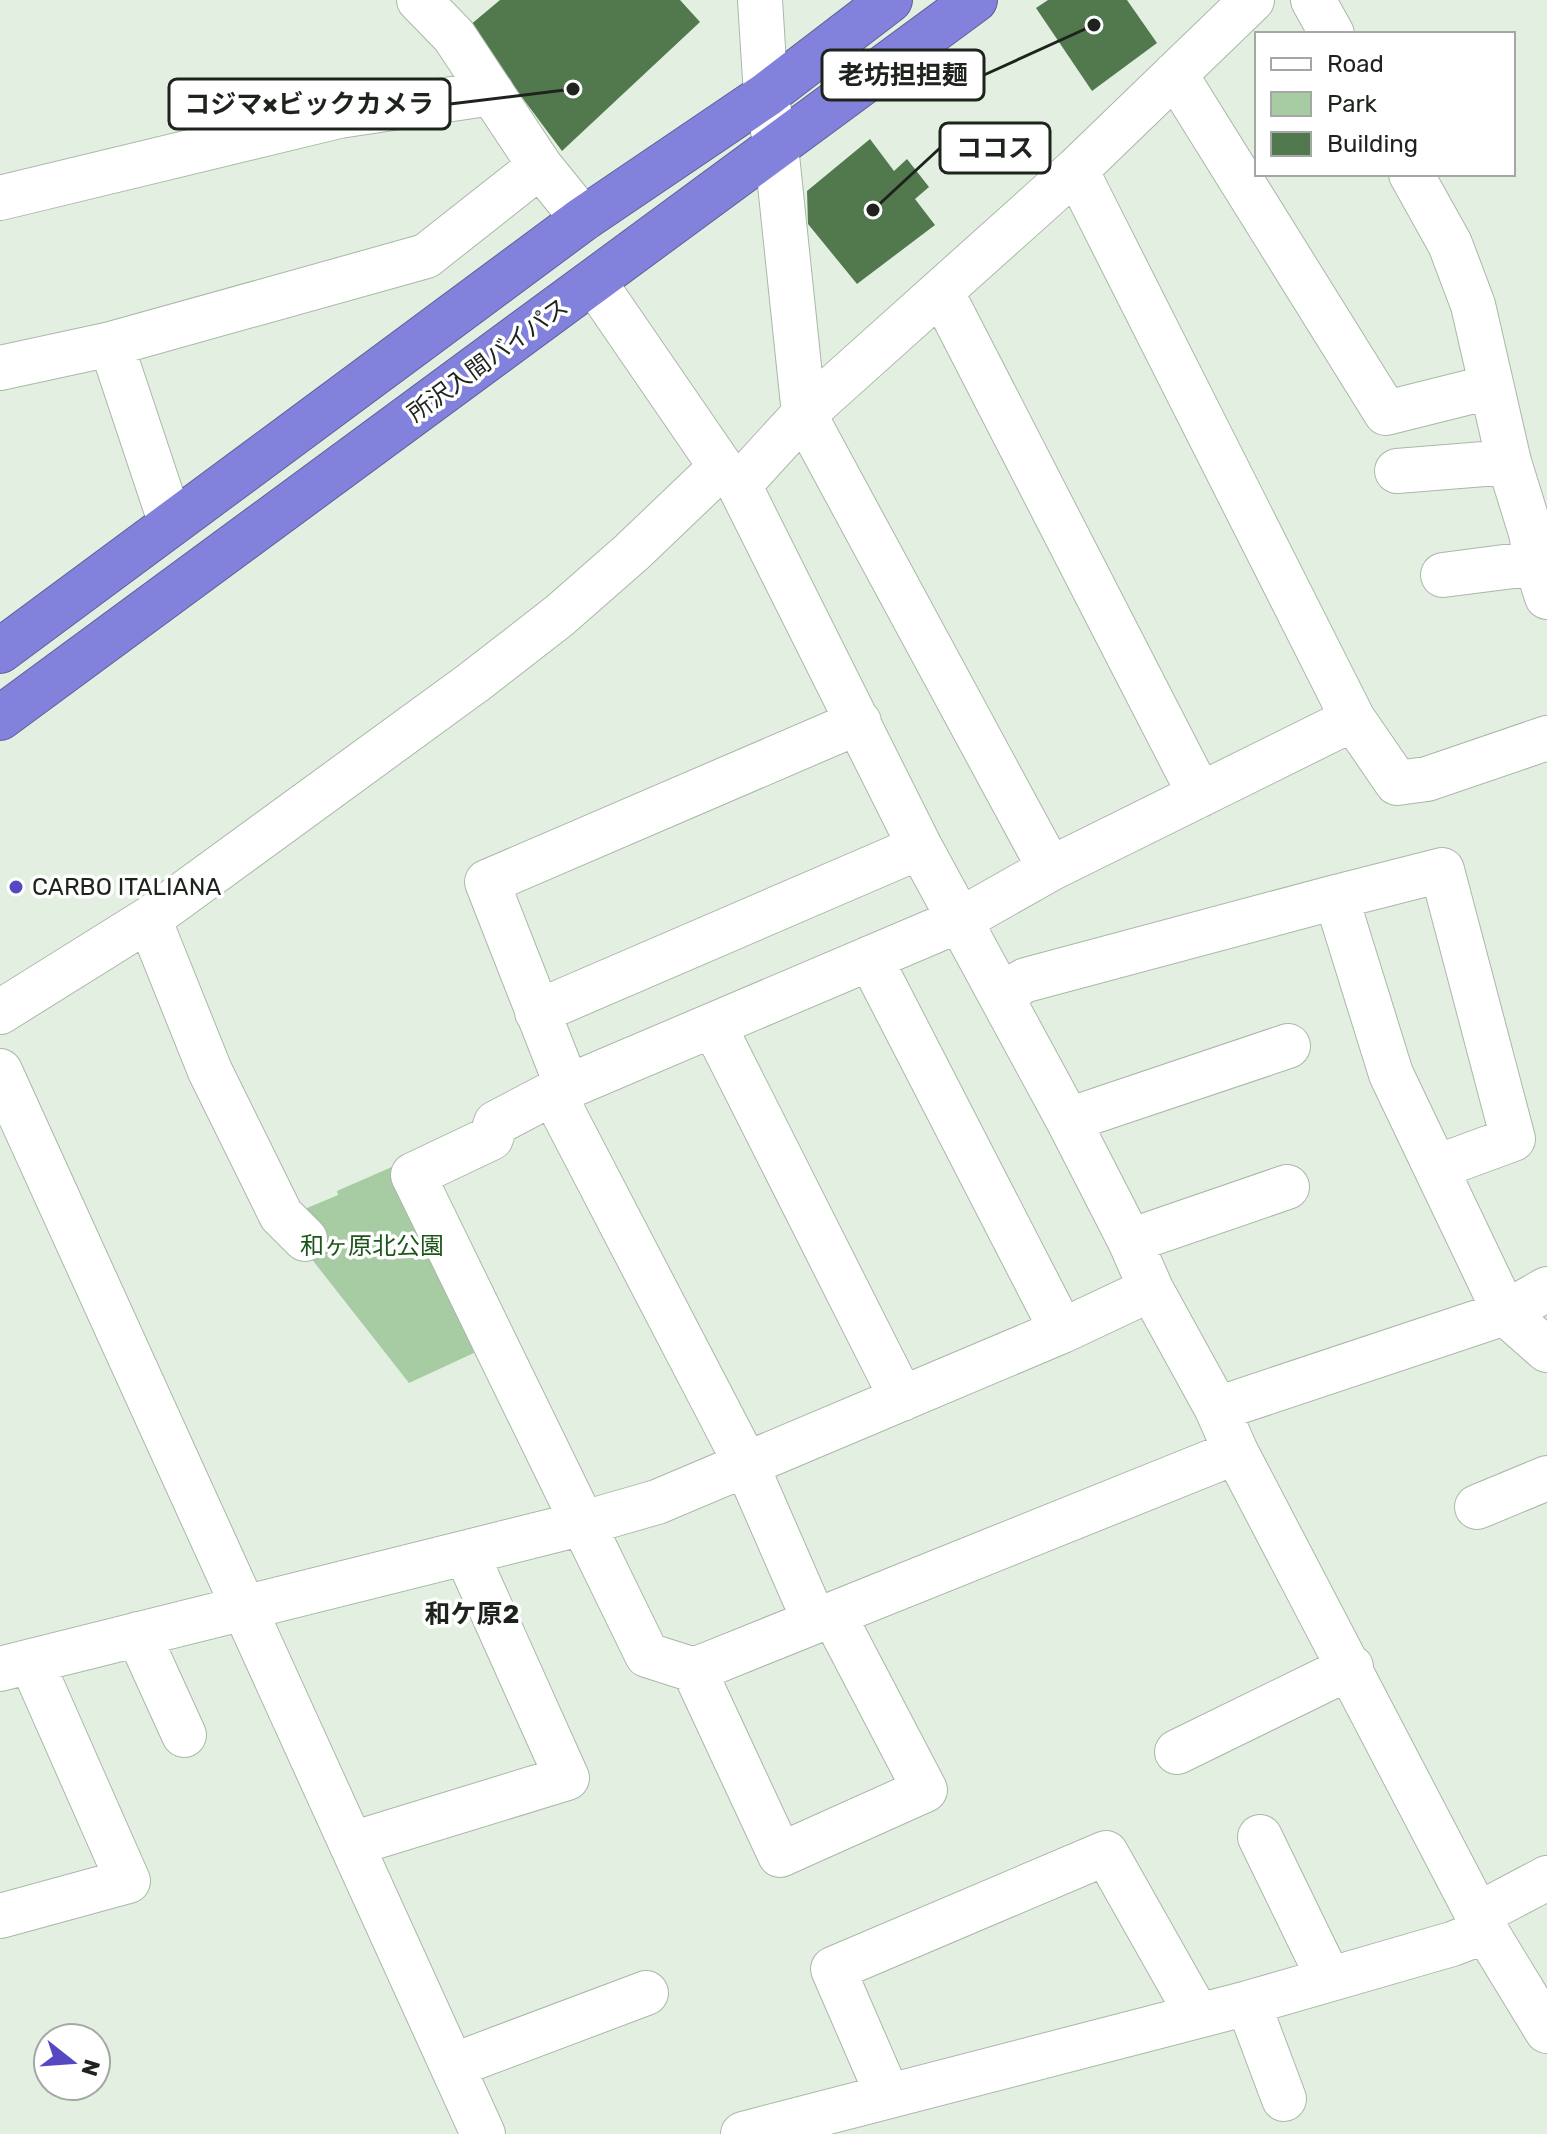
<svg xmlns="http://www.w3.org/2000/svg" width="1547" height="2134" font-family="Rubik,'Noto Sans JP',sans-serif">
	<rect width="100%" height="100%" fill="#e3f0e1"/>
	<path fill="#a7cba3" d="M394,1166l82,186 -67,31 -106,-135 -3,-37 38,-16 -1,-4z"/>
	<path fill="#52794e" d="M500,0h180l20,22 -138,129 -93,-125z
		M1048,0h79l30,43 -65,48 -56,-83z
		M870,139l24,32 13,-12 22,28 -14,12 20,26 -78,59 -49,-60 -1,-33z"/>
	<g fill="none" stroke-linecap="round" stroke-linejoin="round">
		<defs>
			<path id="minor" d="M419,0l35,36 86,130 43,53
				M760,0l6,95 10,51 28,268 246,455
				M1313,0l19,34
				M1175,74l211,339 104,-26
				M1076,170l277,549 44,64 30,-4 120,-41
				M1411,174l39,70 23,61 36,157 22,71 5,30 11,34
				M0,198l339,-82 153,-23
				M594,282l127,185 18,18 181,362 148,273 62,121 21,48 66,120 19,43 250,479 61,100
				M941,291l259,504
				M111,344l60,180
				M0,368l111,-24 315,-88 114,-90
				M1397,471l112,-9
				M739,485l65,-71 272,-244 176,-170
				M1443,575l93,-12
				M1336,897l106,-27 71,269 -76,28
				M149,919l61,152 71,144 24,24
				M870,958l192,373
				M1000,994l26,-14 310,-83 55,177 114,239 42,37
				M0,1012l149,-93 325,-237 85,-66 73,-64 89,-85
				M537,1012l383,-165
				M714,1026l188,373
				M0,1071l483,1063
				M567,1086l-80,-204 372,-160
				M553,1093l193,371 68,156
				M1068,1120l220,-74
				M1130,1241l157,-54
				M1217,1409l288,-96 42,-24
				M1236,1452l-542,218 -47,-15 -234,-480 78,-37 5,-15 57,-30 407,-173 90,-51 303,-150
				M1477,1507l70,-29
				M138,1634l46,101
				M0,1669l584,-146 73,-21 405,-171 89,-42
				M694,1670l86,185 145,-65 -92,-176
				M1177,1752l174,-85
				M1260,1837l69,142
				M352,1844l215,-66 -101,-225
				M1477,1915l70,-37
				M0,1916l128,-35 -97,-220
				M1248,2003l36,96
				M452,2066l194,-73
				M888,2096l-55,-127 273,-116 92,163
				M743,2134l505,-131 204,-59 34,-13"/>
			<path id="highway" d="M0,651l583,-432 183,-124 124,-95
				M0,718l975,-718"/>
		</defs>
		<use href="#minor" stroke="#aab7a9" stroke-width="46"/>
		<use href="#highway" stroke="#5f6099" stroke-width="46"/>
		<use href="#minor" stroke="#fff" stroke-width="44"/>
		<use href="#highway" stroke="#8281dc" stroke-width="44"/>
	</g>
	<circle fill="#5648c0" stroke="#fff" stroke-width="3" cx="16" cy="887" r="8"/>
	<g text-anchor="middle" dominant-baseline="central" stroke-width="7" stroke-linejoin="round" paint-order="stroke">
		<g font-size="24" fill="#1e231d" stroke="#fff">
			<text transform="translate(488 360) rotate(-36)">所沢入間バイパス</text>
		</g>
		<g font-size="24" fill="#1e231d" stroke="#fff" text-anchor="start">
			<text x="32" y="887">CARBO ITALIANA</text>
		</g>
		<g font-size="24" fill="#1d561a" stroke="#fff">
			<text x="372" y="1246">和ヶ原北公園</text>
		</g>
		<g font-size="26" font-weight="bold" fill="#1e231d" stroke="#fff">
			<text x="472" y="1614">和ケ原2</text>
		</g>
	</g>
	<path fill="none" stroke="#1e231d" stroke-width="3" d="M1094 25L984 75M573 89L450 104M873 210L940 148"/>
	<g fill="#1e231d" stroke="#fff" stroke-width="3">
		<circle cx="1094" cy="25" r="8"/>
		<circle cx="573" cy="89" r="8"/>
		<circle cx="873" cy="210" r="8"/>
	</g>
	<g fill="#fff" stroke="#1e231d" stroke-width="3">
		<rect x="822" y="50" width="162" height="50" rx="8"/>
		<rect x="169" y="79" width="281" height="50" rx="8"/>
		<rect x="940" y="123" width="110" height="50" rx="8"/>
	</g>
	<g font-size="26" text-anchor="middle" font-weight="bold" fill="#1e231d">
		<text x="903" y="84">老坊担担麺</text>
		<text x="309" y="113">コジマ×ビックカメラ</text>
		<text x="995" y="157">ココス</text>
	</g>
	<rect x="1255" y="32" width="260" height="144" fill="#ffffff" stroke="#a5a7a5" stroke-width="2"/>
	<rect x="1271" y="58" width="40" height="12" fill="#ffffff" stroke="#a5a7a5" stroke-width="2"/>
	<text x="1327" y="72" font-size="24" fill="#1e231d">Road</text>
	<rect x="1271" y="92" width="40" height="24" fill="#a7cba3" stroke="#a5a7a5" stroke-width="2"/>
	<text x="1327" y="112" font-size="24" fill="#1e231d">Park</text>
	<rect x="1271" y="132" width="40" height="24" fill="#52794e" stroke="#a5a7a5" stroke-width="2"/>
	<text x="1327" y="152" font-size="24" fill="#1e231d">Building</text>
	<g transform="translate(72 2062) rotate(107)"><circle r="38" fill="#ffffff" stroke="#a5a7a5" stroke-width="2"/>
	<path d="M0-6L14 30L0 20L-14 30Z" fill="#5648c0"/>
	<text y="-12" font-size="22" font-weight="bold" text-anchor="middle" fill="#1e231d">N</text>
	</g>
</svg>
